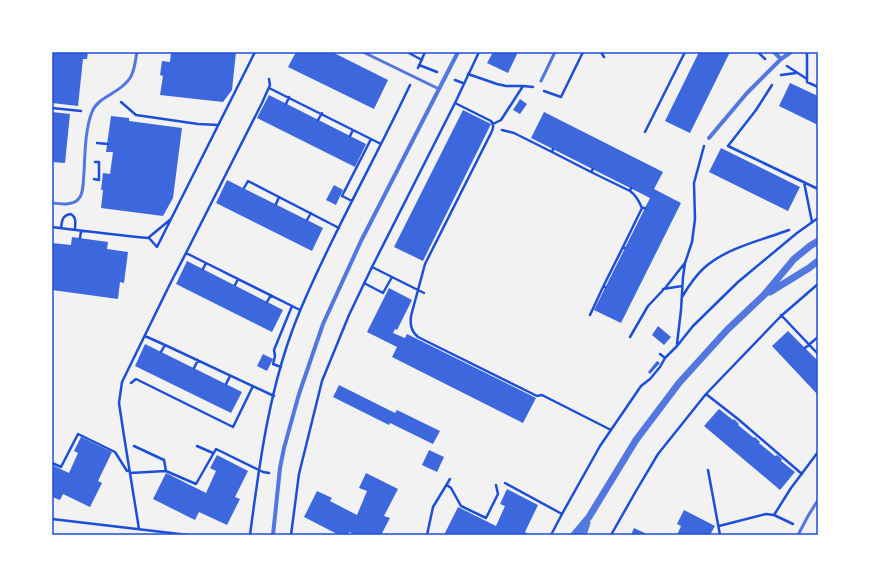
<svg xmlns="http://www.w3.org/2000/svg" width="870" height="587" font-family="'Varela Round',sans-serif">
	<rect width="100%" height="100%" fill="#f2f2f2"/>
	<path fill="#3d67dc" d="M52,52h36l-1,7h-4l-5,47 -26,-3z
		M171,52h65l-4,38 -9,12 -63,-7 3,-19 -3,-1 2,-14 8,1z
		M296,52h36l56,28 -14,29 -86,-42z
		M493,52h25l-10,21 -21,-10z
		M699,52h31l-40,81 -25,-12z
		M790,83l28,13v29l-39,-19z
		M269,95l97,49 -11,23 -98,-49z
		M520,99l7,5 -7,10 -7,-4z
		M463,110l28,14 -68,137 -29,-14z
		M52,112l18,2 -5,49 -13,-1z
		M544,112l119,60 -9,17 27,14 -60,120 -27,-13 56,-112 -119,-60z
		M111,116l18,2v3l53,7 -9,70 -10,18 -62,-8 2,-18h-2l2,-17 7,1 3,-22h-7z
		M721,148l79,39 -12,24 -79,-39z
		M227,180l96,48 -11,23 -96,-48z
		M334,185l9,5 -7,15 -10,-5z
		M72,237l36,5 -1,7 21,3 -4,31 -4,-1 -2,17 -66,-9v-47l19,2z
		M187,261l96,49 -11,22 -96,-48z
		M389,288l23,12 -15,30 -2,-1 -2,4 12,5 2,-4 129,64 -13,25 -131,-66 5,-10 -30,-15z
		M658,326l13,11 -7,8 -12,-10z
		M788,331l30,30v34l-46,-49z
		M145,344l97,48 -11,21 -96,-47z
		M263,354l10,5 -6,12 -10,-5z
		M657,361l3,2 -10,11 -2,-2z
		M339,385l56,28 2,-3 43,21 -7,13 -43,-21 -1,2 -56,-28z
		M719,409l14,11 1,-1 5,5 -1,1 16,13 1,-1 5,5 -1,1 16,13 2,-1 5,4 -1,2 14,11 -15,18 -76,-64z
		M81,437l31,15 -14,29 4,2 -12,24 -27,-13 -3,6 -8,-3v-32l17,8 9,-20 -4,-2z
		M429,450l15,7 -7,15 -15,-7z
		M217,455l31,16 -13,26 5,2 -13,26 -28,-13 -4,8 -42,-21 13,-26 40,20 10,-22 -6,-3z
		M366,473l32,16 -14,27 6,2 -9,17h-25l-7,-3 -1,3h-9l-35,-18 13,-26 15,7 -2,3 27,14 10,-24 -8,-3z
		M507,489l31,16 -13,27 6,3h-87l14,-28 38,19 9,-20 -5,-2z
		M684,510l31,16 -5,9h-33l4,-9 -4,-2z
		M634,528l15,7h-18z"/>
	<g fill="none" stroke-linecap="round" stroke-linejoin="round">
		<path stroke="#1d4ed8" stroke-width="2.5" d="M407,52l15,8
			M601,52l3,5
			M758,52l7,7
			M806,52l1,3v27l11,5
			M419,65l18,7
			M787,66l20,13
			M418,68l7,-16
			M468,74l29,10 9,2h17
			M781,75l15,-2
			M455,80l8,3
			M772,85l-16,25 -28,36 90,43
			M269,88l112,56
			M544,91l17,6 22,-45
			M121,102l15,13 62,9 20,1
			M455,103l36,18c5,5 0,12 -3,18l-63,125 -14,52c-1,9 0,15 7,21l119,59 5,-1 69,35
			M286,104l3,-7
			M52,108l29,3
			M318,120l4,-7
			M493,124l8,-4 22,-34 10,1
			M502,130l12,3 38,19 1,-3
			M645,132l40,-80
			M350,136l3,-6
			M97,143l11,1
			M552,152l39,20 2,-3
			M591,172l39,19 1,-3
			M94,179l5,1v-18h-4
			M804,182l8,40
			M244,188l4,-7 91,47
			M630,191c6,4 9,10 12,17h3
			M352,201l-10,-5 29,-57
			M276,204l3,-7
			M171,219l84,-167
			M307,220l4,-7
			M52,227c32,4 64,8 96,11h1l8,9 14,-28 -23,19
			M61,228c1,-7 1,-13 10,-14 6,4 4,9 4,16
			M80,238l1,-7
			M625,248l-2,-1 19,-39
			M186,253l20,10
			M203,269l3,-6 94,47
			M364,283l19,10 9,-16
			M235,285l3,-6
			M605,287h-2l20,-40
			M663,289l19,-3
			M424,293l-52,-26 83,-164 24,-51
			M682,297c6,-10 13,-21 22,-29 22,-20 58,-28 85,-38
			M267,302l4,-7
			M590,315l13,-28
			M781,315l37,39
			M145,336l20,9
			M630,337l18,-31 18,-19 18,-23
			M677,344l4,-34 2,-33 2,-14 7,-21 3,-23 -1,-36 10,-37
			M805,348l13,-11
			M161,352l4,-7 109,51
			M660,354l5,4
			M281,367l-8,-3 2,-8 -1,-6 18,-44
			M194,368l4,-8
			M131,383l5,-4 97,48 20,-41
			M226,384l4,-8
			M706,394l32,25 64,55
			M134,446l30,14 2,11 30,13 20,-35 47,23 6,1
			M197,446l16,7
			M52,463l9,4 17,-33 37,18 12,19 2,-1
			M708,470l12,65
			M130,473l36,-2
			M505,483l57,31
			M447,485l4,3 10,18 25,12 12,-24 -2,-9
			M774,515l19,9
			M52,519l136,16
			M719,526l47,-12 8,1 17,-27 27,-36
			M139,529l-15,-93 -5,-33 3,-21 48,-98 17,-33 75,-148 8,-18 -1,-6
			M250,535c9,-68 18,-137 41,-201 12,-34 28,-66 43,-97 25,-51 52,-101 76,-152
			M291,535l8,-61 23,-93 27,-66 23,-48
			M427,535l6,-28 17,-28
			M551,535l11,-21 38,-68 41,-60 9,-7 10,-12 5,-9 12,-12 16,-20 45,-44 59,-49 21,-15
			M611,535l25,-44 22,-37 48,-60 75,-78 37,-32"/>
		<path stroke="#5277de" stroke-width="3" d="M363,52l76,37
			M541,81l14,-29
			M52,203c9,1 23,3 28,-6 4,-7 3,-16 4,-24 1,-18 1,-44 8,-61 6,-16 28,-18 38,-34 5,-7 5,-17 7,-26
			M798,535l10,-19 10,-16"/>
		<path stroke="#5277de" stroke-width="4" d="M774,52l7,7
			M709,138l38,-45 34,-34 10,-7
			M273,535l7,-67 4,-20 15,-54 24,-70 38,-83 97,-189"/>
		<path stroke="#5277de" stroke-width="7" d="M770,292l39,-24 9,-7
			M574,535l15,-18 47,-77 43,-57 48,-53 37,-35 30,-36 16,-13 8,-5
			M583,535l4,-12"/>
	</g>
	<rect width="870" height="587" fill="none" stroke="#ffffff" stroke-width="106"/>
	<rect x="53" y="53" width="764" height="481" fill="none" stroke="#1d4ed8" stroke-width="1.5"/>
</svg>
